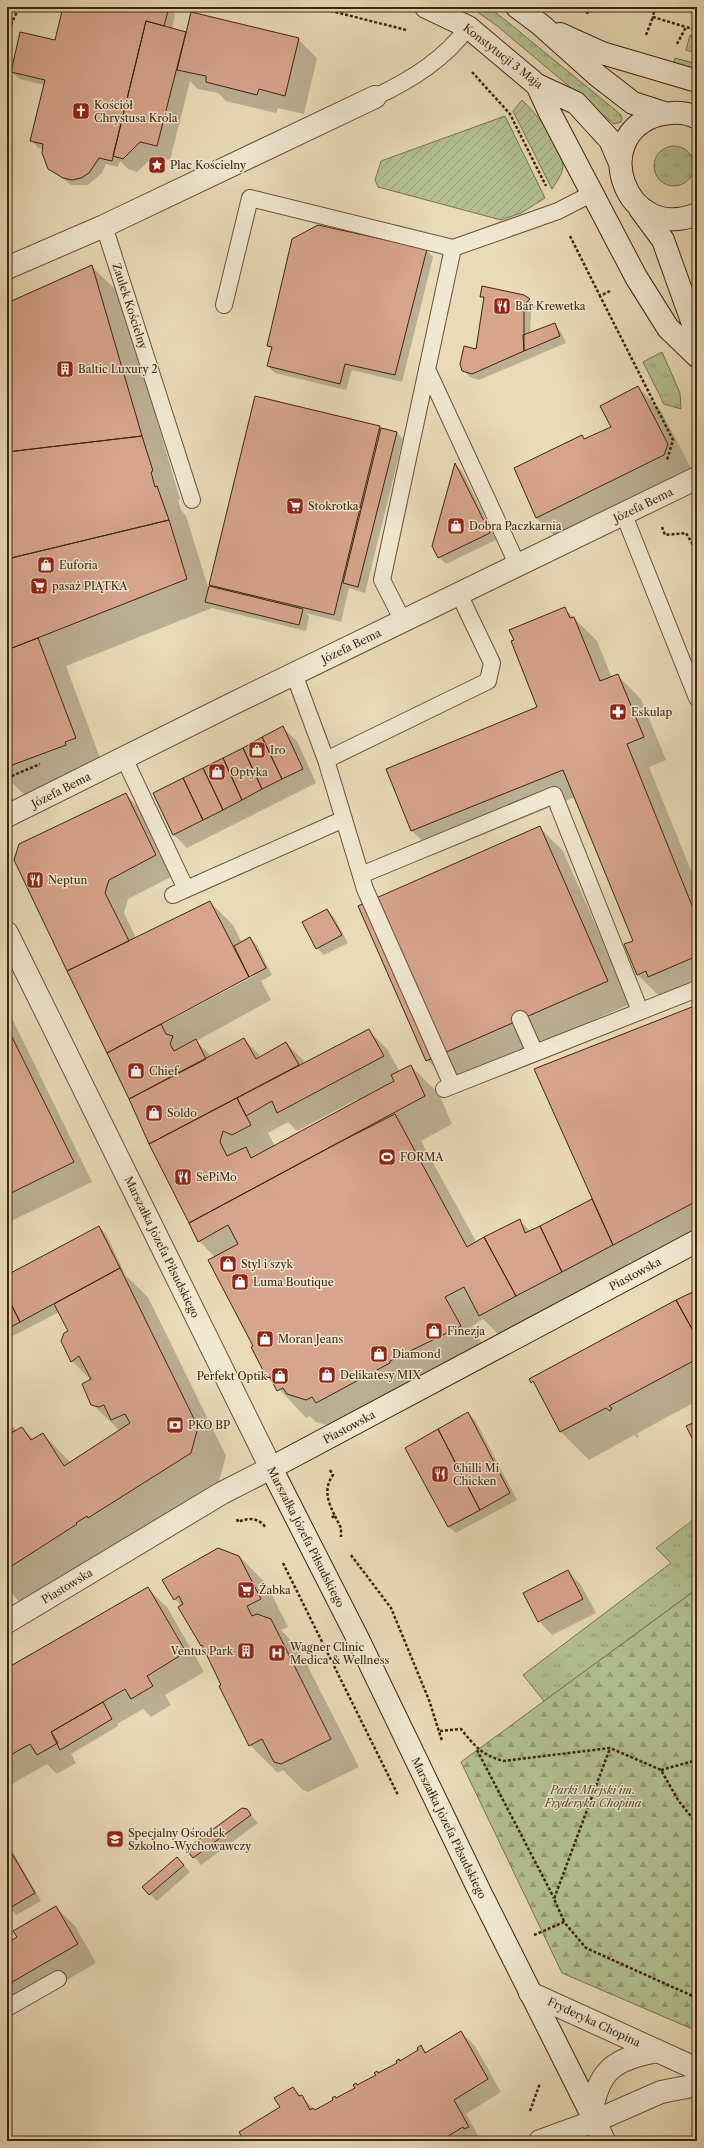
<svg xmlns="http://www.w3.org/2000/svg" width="704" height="2148" font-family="'Libre Caslon Text',serif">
	<defs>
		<pattern id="grass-tufts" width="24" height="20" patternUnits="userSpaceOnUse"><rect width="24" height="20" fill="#b3c192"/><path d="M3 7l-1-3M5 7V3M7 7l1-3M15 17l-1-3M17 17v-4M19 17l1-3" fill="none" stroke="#939d76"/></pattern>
		<pattern id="forest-firs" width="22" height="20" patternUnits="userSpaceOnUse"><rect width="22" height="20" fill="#b3c192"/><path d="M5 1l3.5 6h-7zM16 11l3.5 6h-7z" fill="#939d76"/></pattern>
		<pattern id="garden-furrows" width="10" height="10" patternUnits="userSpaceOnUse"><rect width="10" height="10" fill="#b3c192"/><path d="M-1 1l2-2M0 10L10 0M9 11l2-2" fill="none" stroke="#939d76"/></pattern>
	</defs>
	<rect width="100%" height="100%" fill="#eadbb8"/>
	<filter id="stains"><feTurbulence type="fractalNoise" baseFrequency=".005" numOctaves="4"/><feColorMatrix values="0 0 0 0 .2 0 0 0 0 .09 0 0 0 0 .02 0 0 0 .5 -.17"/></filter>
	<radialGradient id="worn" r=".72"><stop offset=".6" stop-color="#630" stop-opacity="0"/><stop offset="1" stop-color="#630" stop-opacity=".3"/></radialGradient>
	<path fill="url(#grass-tufts)" stroke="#787450" d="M470,7h18l16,12 116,95 2,4 -1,4 -7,2 -118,-99z
		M690,35l7,2v16l-11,-3z
		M675,58l22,6v12l-25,-8z
		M654 166a20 20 0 1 1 40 0a20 20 0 1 1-40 0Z
		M662,352l18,41 1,16 -17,-5 -21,-42z
		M697,1517v72l-153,112 -21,-26 148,-112 -15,-15z"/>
	<path fill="url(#forest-firs)" stroke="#787450" d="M697,1589v442l-135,-58 -101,-211z"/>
	<path fill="url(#garden-furrows)" stroke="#787450" d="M522,100c14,14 40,43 41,64 0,10 -6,17 -11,25l-39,-78z
		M505,116l40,82 -24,15 -20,7 -123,-33 -3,-7 6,-19z"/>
	<path fill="#0003" fill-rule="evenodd" d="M64,7h103l8,7 -3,15 15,4 111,6 19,19 -13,56 -26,-6 -2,5 -50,-12 -8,-8 -20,-4 -8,-8 -20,79 -16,-4 -17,16 -9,-3 -8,-8 -2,6 -12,-3 -4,9 -14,12h-17l-22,-17 -5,-19 -6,-1 -6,-7 13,-56 -26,-6 -7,-7 43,-30z
		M685,7h12v9l-4,-1z
		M426,250l7,7 -31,125 -50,-12 -6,20 -71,-17 -7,-7 4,-17 -4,-4z
		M92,267l28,27 60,205 -2,1 3,10 5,6 22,71 6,1 -4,-3 46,-188 124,30 16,5 7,7 -38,154 -16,-5 -8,34 -35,-9 3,4 -3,14 -94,-23 -146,58 37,100 -76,31 -20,-19v-474z
		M481,296l48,4 7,6 -5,6 -1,22 24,-9 7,7 5,11 -87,37 -9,-3 -7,-7 14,-19 8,-51z
		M638,387l23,24 30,57 -4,10 -127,63 -24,-23 46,-82 4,4 26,-12z
		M456,465l6,6 34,69 -50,24 -7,-7 -6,-11z
		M565,609l32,32 15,37 6,-2 23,23 25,61 -17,7 48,118v104l-36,9 -23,-23 -4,-33 -59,-145 -139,57 -24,-23 -25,-62 151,-62z
		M283,728l14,13 19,42 -129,65 -13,-13 -19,-41z
		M126,795l19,19 30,61 -47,24 -4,14 12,25 74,-36 23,23 9,18 8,-5 7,7 15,30 -11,6 10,19 -75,41 16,16 32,-18 17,18 25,-14 20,20 62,-33 19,19 13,23 11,-6 28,28 13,30 -31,17 56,102 43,-22 11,11 60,-32 4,4 102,-197v229l-60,31 -8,-7 2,4 -123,80 -25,-25 -11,7 16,28 -154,73 -18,-5 -6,-6 -4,2 -38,-41 -53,-120 -16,-16 -131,-270zM253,974l1,2 -93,49 -1,-1zM357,1099l1,2 -83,45 -7,-13 20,-11 9,9z
		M540,828l23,23 67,153 -180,79 -23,-23z
		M327,910l7,7 14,26 -24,12 -7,-7z
		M7,1008l85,174 -85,41z
		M99,1227l7,7 20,42 22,21 78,159 -7,25 -102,64 -2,-1 -11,7v1l-82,52 -15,-15v-168l10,10 5,-3 12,12 9,-6 28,29 49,-32 -28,-27 -1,-24 -19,-19 -3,-29 -10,-20 -52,27v-63z
		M697,1291v110l-61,33 3,2 -1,2 -4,-3 -45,25 -28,-28 -24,-45 -6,-7z
		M468,1413l7,7 42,80 -61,33 -7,-6 -43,-79z
		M218,1549l21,7 28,29 21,42 -7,3 18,19 60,118 -51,25 -5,-2 -20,-20 -5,3 -28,-28 -41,-89 -28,-50 -6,-7z
		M568,1571l13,14 15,28 -44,22 -13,-14z
		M147,1588l20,19 37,65 -39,23 6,10 -20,12 -8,-8 -26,15 1,2 -47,28 5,9 -19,11 -10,-10 -35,20 -5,-5v-109z
		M246,1809l12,14 -57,42 -13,-16z
		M7,1842l34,59 -25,14 -9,-10z
		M184,1865l6,7 -33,29 -7,-7z
		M56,1907l19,19 21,37 -89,52v-71l12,-6z
		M461,2032l14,14 26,46 -35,22 15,27h-236l37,-33 11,-20 23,23 103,-60 2,-4 6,6z"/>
	<path fill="#d7a48d" stroke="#3d260f" d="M63,7h106l-5,19 -18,-5 -34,140 -13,-3 -10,15 -8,5 -9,2 -9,-2 -15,-9 -6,-16 1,-9 -13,-3 15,-61 -34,-8 9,-40 35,8z
		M191,12l108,26 -14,58 -26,-7 -2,6 -51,-13v-6l-29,-6z
		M146,21l40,11 -29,114 -17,-4 -17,17 -10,-3z
		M318,225l109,24 -32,126 -50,-11 -5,20 -73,-18 5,-19 -5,-1 25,-107z
		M92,265l50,171 -135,16v-149z
		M482,286l42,9 6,4 -6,6v46l-52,23 -10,-3 -2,-7 4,-18 12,3 8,-52h-4z
		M555,323l5,13 -36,15 -1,-16z
		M638,386l30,58 -4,11 -128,63 -22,-50 68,-33 2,4 27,-12 -11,-21z
		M255,396l125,30 -46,189 -125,-30z
		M381,428l16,4 -39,155 -15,-4z
		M142,436l11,35 -2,1 4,15 2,-1 12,34 -162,39v-107z
		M455,463l35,70 -52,25 -6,-12z
		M169,520l18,59 -180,71v-91z
		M209,586l94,23 -4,16 -94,-23z
		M565,607l5,11 4,-1 26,64 18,-7 26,63 -17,7 70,174v38l-49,21 -2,-6 -9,4 -13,-31 9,-3 -70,-171 -152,61 -25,-62 151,-62 -26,-66 3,-1 -5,-10z
		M38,638l38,100 -11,4 1,3 -59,22v-117z
		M283,726l20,43 -21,10 -20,-42z
		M262,737l20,42 -20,10 -19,-41z
		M243,748l19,41 -20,11 -19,-42z
		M223,758l19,42 -19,10 -20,-42z
		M203,768l20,42 -20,10 -20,-42z
		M183,778l20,42 -30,15 -20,-42z
		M126,793l30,62 -47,25 -4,13 24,48 -62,30 -53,-111 5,-16z
		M540,826l68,155 -182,80 -68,-155z
		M210,901l39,76 -142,76 -40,-82z
		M327,909l15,26 -26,14 -14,-27z
		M250,937l16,31 -17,9 -15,-31z
		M697,1005v62l-5,3 5,10v121l-84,44 -79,-176z
		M161,1024l5,10 7,2 -3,8 4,7 22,-12 10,20 -77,40 -22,-46z
		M7,1027l67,135 -67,33z
		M369,1029l15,27 -107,57 -5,-12 -26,15 -9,-18z
		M244,1038l12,21 30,-17 13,23 -150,79 -20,-45z
		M411,1065l14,31 -236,127 -40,-79 88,-46 14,27 -19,10 -9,-4 -3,11 7,14 19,-9 5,11 143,-77 -3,-6z
		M395,1114l72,133 17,-10 32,59 -37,20 -15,-29 -19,10 16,29 -2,1 -69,34v2l-74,40 -4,-6 -6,3 -19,-6 -4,-6 -6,3 -7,-14 -3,1 -16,-31 2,-1 -45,-86 30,-16 -10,-19 -30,17 -9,-19 149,-80z
		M592,1199l21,46 -51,27 -22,-46z
		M520,1219l5,14 15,-7 22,46 -46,24 -32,-59z
		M99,1226l21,42 -100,54 -13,-26v-21z
		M120,1268l78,159 -7,26 -103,65 -1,-2 -11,7 1,1 -70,45v-141l4,5 11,-6 9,13 12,-7 21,33 66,-43 -5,-9 -14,6 -7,-15 -5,2 -8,-2 -9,-21 9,-5 -12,-23 -8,6 -10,-21 3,-8 4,-2 -14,-27z
		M697,1290v48l-21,-38z
		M7,1296l13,26 -13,7z
		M676,1300l21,38v21l-88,47 3,2 -2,3 -4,-3 -46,24 -27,-51 -2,2 -2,-4z
		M468,1412l42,81 -30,17 -42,-81z
		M697,1421v27l-11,-22z
		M438,1429l42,81 -32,17 -43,-79z
		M218,1548l21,8 22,43 -14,7 5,10 5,-2 14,5 60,120 -50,25 -7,-2 -12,-23 -13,7 -30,-60 2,-1 -19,-40 -1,1 -23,-39 5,-3 -4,-8 -5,4 -12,-20z
		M568,1570l15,29 -45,23 -15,-29z
		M148,1587l38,65 -39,24 6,10 -22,13 -6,-10 -74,43 7,11 -2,1 -19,11 -7,-11 -23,13v-89z
		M103,1702l9,17 -52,31 -9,-18z
		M242,1808l5,1 4,6 -58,43 -7,-9z
		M7,1845l28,48 -27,16 -1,-2z
		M177,1857l7,8 -35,30 -7,-8z
		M56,1906l22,38 -71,41v-42l10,-6 -4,-6z
		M461,2031l27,48 -34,21 15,27 -5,2 -1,-2 -18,11 1,2 -2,1 -3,-2 -2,2h-195l-5,-9 41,-25 -6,-9 19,-11 6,9 3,-1 8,15 3,-2 2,2 18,-10 -1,-2 3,-2 1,2 19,-10 -2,-3 3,-2 1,2 19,-10 -2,-2 3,-2 1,2 19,-10 -1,-2 3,-2 1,2 18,-11 -1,-2 4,-3 4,8z"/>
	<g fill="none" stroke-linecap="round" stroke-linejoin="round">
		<defs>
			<path id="lane" d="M375,97c36,-17 70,-38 93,-70
				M104,226l88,274
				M224,305l26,-107 203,50
				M427,369l91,197
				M624,515l73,183
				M403,621l-21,-41 71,-332 105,-37 35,-18
				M294,674l32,86 39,129 87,196
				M124,758l62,131
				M326,760l162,-79 4,-18 -33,-69
				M361,875l193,-80 86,216
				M173,895l171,-76
				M520,1019l15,34
				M444,1089l253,-100
				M7,2008l51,-29"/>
			<path id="street" d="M7,268l97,-42 271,-129
				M7,816l225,-112 465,-226
				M7,933l264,535 -49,25 -215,129
				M530,1993l167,76
				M591,2114c8,-45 23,-55 67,-63
				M595,2121l9,20
				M540,2141l55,-20 66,-29 36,-7"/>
			<path id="secondary" d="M426,7l42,20 69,58 39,18 34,37 10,23
				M517,7l24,18 57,51 35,27 31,10
				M560,34l42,19 95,28
				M537,85l12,26 87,166 32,51 29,28
				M697,118c-11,-7 -26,-6 -39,-3 -70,21 -33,129 39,99
				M640,209l23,31 34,95
				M595,2121l-116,-231 -121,-251 -87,-171 426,-227"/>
		</defs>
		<use href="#lane" stroke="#685339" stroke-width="18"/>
		<use href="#street" stroke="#685339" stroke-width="24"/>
		<use href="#secondary" stroke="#3d260f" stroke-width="24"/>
		<path stroke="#3d260f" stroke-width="2.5" stroke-dasharray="3 2" stroke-linecap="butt" d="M316,7l90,23
			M655,7l-2,10 33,10
			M587,14l2,-7
			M7,34l12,-27
			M646,35l7,-18
			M677,44l9,-17 11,3
			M472,72l38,42 36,72
			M570,236l30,60
			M610,291l-10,5 73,144 -6,20
			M662,527l3,8 21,-2 7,12 4,-1
			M7,778l33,-14
			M330,1470l3,5c-10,14 -5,27 2,41l-5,2
			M335,1516l6,12v9
			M237,1519l1,3c11,-5 21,-4 28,6
			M351,1555l40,53 38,92 13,41
			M283,1563l115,232
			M440,1731l21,-2c14,17 19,25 42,32l107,-13 51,22 17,30 19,24
			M477,1750l77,148
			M661,1770l36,-10
			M564,1921l-10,-22 56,-151
			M534,1935l30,-13 22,26 111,50
			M530,2111l10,-28"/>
		<use href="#lane" stroke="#f1e8d1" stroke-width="16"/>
		<use href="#street" stroke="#f1e8d1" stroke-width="22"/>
		<use href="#secondary" stroke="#f1e8d1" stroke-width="22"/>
	</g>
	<defs>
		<symbol id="church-square" viewBox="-11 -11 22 22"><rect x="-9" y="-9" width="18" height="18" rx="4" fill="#8f2418" stroke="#f1e8d1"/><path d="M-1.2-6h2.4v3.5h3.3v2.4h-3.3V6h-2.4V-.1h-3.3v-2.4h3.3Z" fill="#fff"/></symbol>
		<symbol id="sight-square" viewBox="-11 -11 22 22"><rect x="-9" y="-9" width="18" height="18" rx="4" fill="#8f2418" stroke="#f1e8d1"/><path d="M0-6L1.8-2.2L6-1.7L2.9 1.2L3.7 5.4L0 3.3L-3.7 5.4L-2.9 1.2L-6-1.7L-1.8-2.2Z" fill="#fff"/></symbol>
		<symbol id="restaurant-square" viewBox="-11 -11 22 22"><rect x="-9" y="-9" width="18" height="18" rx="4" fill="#8f2418" stroke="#f1e8d1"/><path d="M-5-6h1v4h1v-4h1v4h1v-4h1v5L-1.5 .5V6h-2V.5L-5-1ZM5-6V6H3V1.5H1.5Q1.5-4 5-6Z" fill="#fff"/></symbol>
		<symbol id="building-square" viewBox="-11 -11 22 22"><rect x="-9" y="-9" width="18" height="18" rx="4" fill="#8f2418" stroke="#f1e8d1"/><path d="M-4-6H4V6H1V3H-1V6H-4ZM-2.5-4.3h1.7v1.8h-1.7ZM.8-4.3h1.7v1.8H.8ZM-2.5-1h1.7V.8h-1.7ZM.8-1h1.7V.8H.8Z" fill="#fff"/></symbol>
		<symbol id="supermarket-square" viewBox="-11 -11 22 22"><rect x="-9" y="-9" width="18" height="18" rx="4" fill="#8f2418" stroke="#f1e8d1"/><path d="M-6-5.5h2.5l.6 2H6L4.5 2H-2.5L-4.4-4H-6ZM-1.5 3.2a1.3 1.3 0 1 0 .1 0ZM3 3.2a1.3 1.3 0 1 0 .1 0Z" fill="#fff"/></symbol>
		<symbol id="shop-square" viewBox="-11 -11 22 22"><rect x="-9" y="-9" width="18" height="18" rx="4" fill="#8f2418" stroke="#f1e8d1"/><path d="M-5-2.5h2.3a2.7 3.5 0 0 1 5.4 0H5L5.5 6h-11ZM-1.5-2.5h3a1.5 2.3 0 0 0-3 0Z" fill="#fff"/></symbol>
		<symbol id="pharmacy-square" viewBox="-11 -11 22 22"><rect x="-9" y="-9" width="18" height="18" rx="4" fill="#8f2418" stroke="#f1e8d1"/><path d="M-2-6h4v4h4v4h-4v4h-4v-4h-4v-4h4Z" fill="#fff"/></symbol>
		<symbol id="stadium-square" viewBox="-11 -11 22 22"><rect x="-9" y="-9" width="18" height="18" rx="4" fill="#8f2418" stroke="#f1e8d1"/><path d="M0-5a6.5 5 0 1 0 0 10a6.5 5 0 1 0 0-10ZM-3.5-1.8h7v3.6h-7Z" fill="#fff"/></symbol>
		<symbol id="bank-square" viewBox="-11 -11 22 22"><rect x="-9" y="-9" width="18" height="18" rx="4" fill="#8f2418" stroke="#f1e8d1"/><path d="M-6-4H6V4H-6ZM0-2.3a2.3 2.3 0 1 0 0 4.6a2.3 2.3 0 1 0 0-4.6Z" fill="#fff"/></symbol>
		<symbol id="hospital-square" viewBox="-11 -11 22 22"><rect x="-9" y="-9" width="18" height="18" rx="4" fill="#8f2418" stroke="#f1e8d1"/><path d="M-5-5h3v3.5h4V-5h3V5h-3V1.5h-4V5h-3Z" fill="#fff"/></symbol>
		<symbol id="school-square" viewBox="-11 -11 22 22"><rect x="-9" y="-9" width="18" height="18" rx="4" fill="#8f2418" stroke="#f1e8d1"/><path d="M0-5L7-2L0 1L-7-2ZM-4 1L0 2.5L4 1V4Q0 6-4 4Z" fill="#fff"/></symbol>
	</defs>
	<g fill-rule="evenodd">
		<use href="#church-square" x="71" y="101" width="20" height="20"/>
		<use href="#sight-square" x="147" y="155" width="20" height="20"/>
		<use href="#restaurant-square" x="492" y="296" width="20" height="20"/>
		<use href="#building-square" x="55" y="359" width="20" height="20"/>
		<use href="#supermarket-square" x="285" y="496" width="20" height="20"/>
		<use href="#shop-square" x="446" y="516" width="20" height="20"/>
		<use href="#shop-square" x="36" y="555" width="20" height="20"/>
		<use href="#supermarket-square" x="29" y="576" width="20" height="20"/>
		<use href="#pharmacy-square" x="608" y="702" width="20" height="20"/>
		<use href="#shop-square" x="247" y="740" width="20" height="20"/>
		<use href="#shop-square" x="207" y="762" width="20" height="20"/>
		<use href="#restaurant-square" x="25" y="870" width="20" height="20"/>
		<use href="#shop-square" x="126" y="1061" width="20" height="20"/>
		<use href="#shop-square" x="144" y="1103" width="20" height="20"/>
		<use href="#stadium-square" x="377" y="1147" width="20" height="20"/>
		<use href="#restaurant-square" x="173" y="1167" width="20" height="20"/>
		<use href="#shop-square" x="218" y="1254" width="20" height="20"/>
		<use href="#shop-square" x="230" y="1272" width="20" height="20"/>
		<use href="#shop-square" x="424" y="1321" width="20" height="20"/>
		<use href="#shop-square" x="255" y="1329" width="20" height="20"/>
		<use href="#shop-square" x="369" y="1344" width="20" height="20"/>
		<use href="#shop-square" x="317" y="1365" width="20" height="20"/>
		<use href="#shop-square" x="270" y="1366" width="20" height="20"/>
		<use href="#bank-square" x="165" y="1415" width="20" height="20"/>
		<use href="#restaurant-square" x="430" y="1464" width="20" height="20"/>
		<use href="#supermarket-square" x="236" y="1580" width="20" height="20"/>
		<use href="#building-square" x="236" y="1641" width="20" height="20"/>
		<use href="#hospital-square" x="267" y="1643" width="20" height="20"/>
		<use href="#school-square" x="105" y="1829" width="20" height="20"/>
	</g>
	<g text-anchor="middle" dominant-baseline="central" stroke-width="3" stroke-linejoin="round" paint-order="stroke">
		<g font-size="11" fill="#3d260f" stroke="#f1e8d1">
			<text transform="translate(503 56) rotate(38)">Konstytucji 3 Maja</text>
			<text transform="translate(130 306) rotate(72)">Zaułek Kościelny</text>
			<text transform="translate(643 505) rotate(-26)">Józefa Bema</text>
			<text transform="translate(351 646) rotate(-26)">Józefa Bema</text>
			<text transform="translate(61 790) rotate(-27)">Józefa Bema</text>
			<text transform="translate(162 1247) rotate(64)">Marszałka Józefa Piłsudskiego</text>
			<text transform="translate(635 1274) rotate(-28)">Piastowska</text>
			<text transform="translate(349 1427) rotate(-28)">Piastowska</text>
			<text transform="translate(306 1537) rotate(63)">Marszałka Józefa Piłsudskiego</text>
			<text transform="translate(67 1586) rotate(-31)">Piastowska</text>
			<text transform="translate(449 1828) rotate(64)">Marszałka Józefa Piłsudskiego</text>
			<text transform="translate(594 2022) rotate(25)">Fryderyka Chopina</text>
		</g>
		<g font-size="11" fill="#3d260f" stroke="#f1e8d1" text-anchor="start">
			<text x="94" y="105">Kościół<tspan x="94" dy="13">Chrystusa Króla</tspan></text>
			<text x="170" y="165">Plac Kościelny</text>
			<text x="515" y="306">Bar Krewetka</text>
			<text x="78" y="369">Baltic Luxury 2</text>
			<text x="308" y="506">Stokrotka</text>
			<text x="469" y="526">Dobra Paczkarnia</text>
			<text x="59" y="565">Euforia</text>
			<text x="52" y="586">pasaż PIĄTKA</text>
			<text x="631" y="712">Eskulap</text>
			<text x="270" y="750">Iro</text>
			<text x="230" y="772">Optyka</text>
			<text x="48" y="880">Neptun</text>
			<text x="149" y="1071">Chief</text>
			<text x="167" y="1113">Soldo</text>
			<text x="400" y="1157">FORMA</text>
			<text x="196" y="1177">SePiMo</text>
			<text x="241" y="1264">Styl i szyk</text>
			<text x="253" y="1282">Luma Boutique</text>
			<text x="447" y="1331">Finezja</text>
			<text x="278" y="1339">Moran Jeans</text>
			<text x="392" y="1354">Diamond</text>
			<text x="340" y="1375">Delikatesy MIX</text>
			<text x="267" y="1376" text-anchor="end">Perfekt Optik</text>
			<text x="188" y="1425">PKO BP</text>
			<text x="453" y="1468">Chilli Mi<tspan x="453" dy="13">Chicken</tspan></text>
			<text x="259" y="1590">Żabka</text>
			<text x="290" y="1647">Wagner Clinic<tspan x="290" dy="13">Medica &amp; Wellness</tspan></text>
			<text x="233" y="1651" text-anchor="end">Ventus Park</text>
			<text x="128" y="1833">Specjalny Ośrodek<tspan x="128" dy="13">Szkolno-Wychowawczy</tspan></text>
		</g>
		<g font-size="11" font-style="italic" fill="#5a4d30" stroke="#f1e8d1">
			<text x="593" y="1790">Parki Miejski im.<tspan x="593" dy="13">Fryderyka Chopina</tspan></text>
		</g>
	</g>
	<rect width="704" height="2148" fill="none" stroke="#eadbb8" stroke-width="24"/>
	<rect x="8" y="8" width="688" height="2132" fill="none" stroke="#3d260f" stroke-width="2"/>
	<rect x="12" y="12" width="680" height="2124" fill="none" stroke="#3d260f"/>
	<rect width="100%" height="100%" filter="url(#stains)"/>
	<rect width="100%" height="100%" fill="url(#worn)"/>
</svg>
